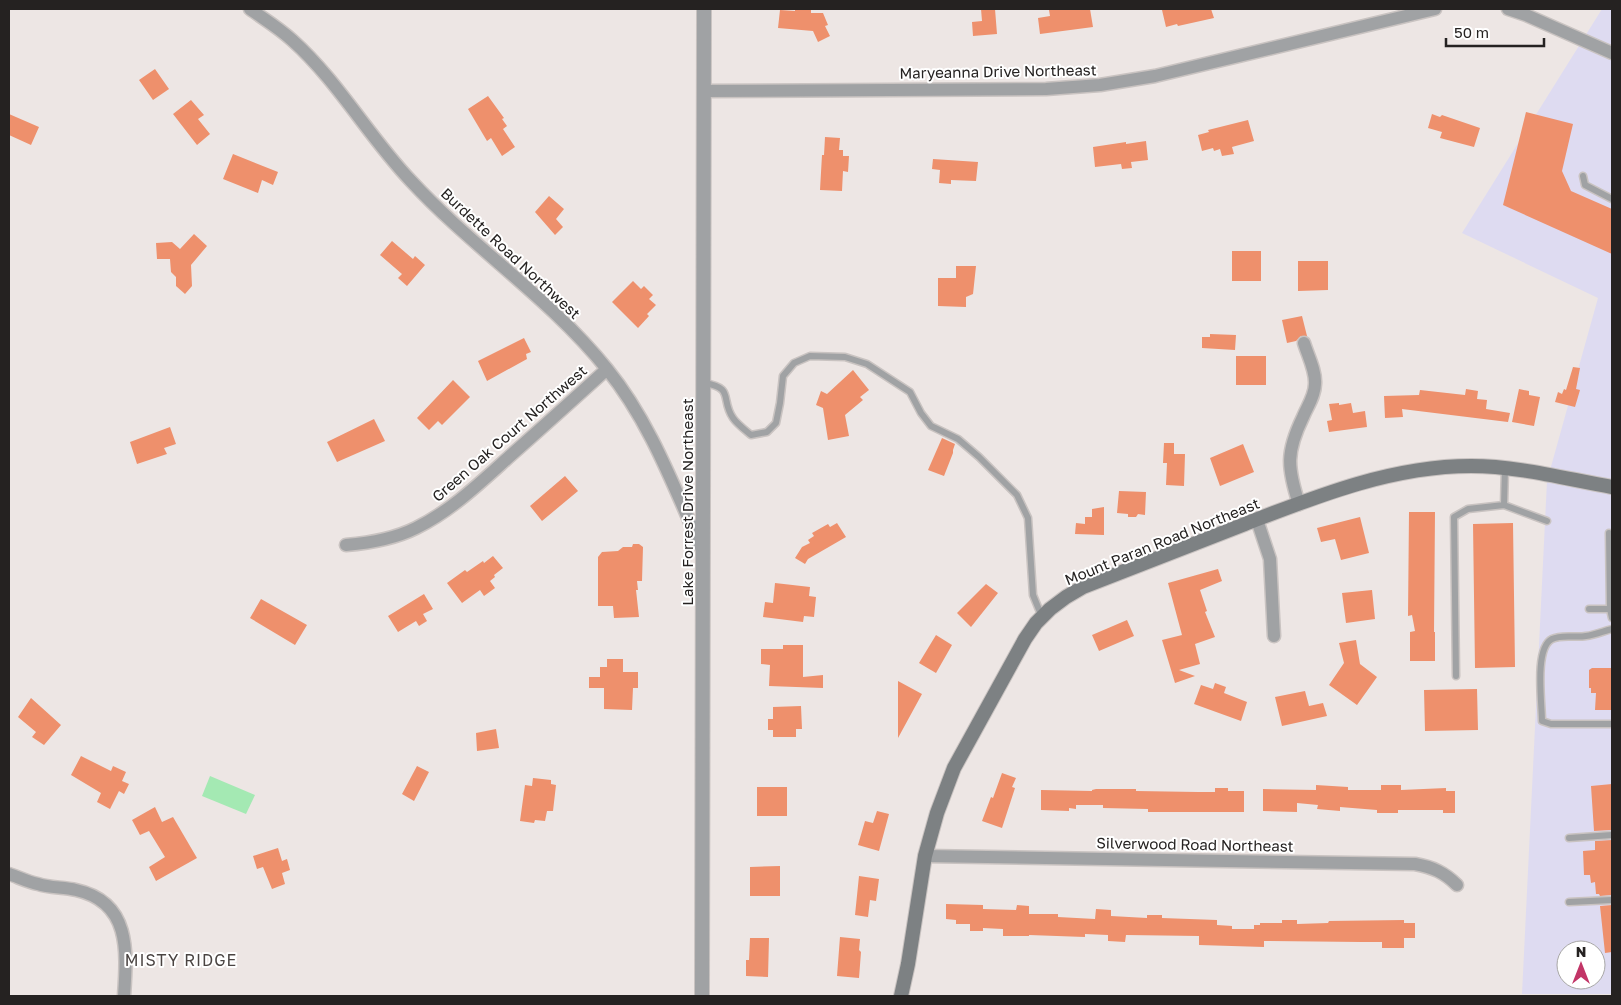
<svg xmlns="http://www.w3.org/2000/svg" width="1621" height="1005" font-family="'Golos Text',sans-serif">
	<rect width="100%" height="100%" fill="#ede6e4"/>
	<path fill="#dedbf1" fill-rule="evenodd" d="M1602,9h10v985h-90l25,-513 51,-183 -136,-65zM1566,950h30v30h-30z"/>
	<path fill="#a4e9b3" d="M210,776l45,19 -9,19 -44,-18z"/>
	<path fill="#ee906c" d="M795,9h16v4h12l5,12 -3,1 5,10 -12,6 -5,-11 -35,-3 2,-18 15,1z
		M981,9h14l2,25 -24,2 -1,-14 10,-1z
		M1056,9h34l3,18 -53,7 -2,-16 12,-2 -1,-6z
		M1168,9h43l3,9 -36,8 -1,-2 -11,3 -4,-17z
		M155,69l14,20 -16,11 -14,-20z
		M488,96l16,22 -2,1 5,7 -4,3 12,18 -13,9 -11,-18 -4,3 -19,-32z
		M191,100l13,15 -6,4 12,15 -13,11 -24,-31z
		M1526,112l47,12 -11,47 9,20 41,18v45l-109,-49z
		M9,114l30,13 -8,18 -22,-10z
		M1432,114l8,3 2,-2 38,13 -6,19 -34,-9 2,-6 -14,-4z
		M1248,120l6,21 -22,6 2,7 -12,2 -2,-7 -6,2 -1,-3 -11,3 -4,-16 11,-3 -1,-2z
		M825,137l15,1 -1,12h4v6h6l-1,16 -5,-1 -1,20 -22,-1 2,-35h2z
		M1146,141l2,19 -17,2 1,6 -10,1 -1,-5 -26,3 -2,-20 33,-5v2z
		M233,154l45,18 -5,13 -11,-5 -4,13 -35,-14z
		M933,159l45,3 -2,19 -25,-1v4l-12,-1 1,-13 -8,-1z
		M549,196l15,13 -8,10 7,8 -8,8 -20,-23z
		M194,234l13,12 -16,19 1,21 -7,8 -9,-8v-9l-5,-5 -1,-13h-13l-1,-16 16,-1 8,7z
		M392,241l21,18 2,-3 10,9 -18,21 -9,-8 4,-4 -22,-19z
		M1232,251h29v30h-29z
		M1298,261h30v29l-30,1z
		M956,266h20l-3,28 -7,3v10l-28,-1v-28h18z
		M633,281l8,8 3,-3 9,9 -4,4 7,6 -9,9 2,2 -11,12 -26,-26z
		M1302,316l5,20h-6l-5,5 -9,2 -5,-23z
		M1210,334l26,1 -1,15 -33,-2v-11h8z
		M524,338l7,14 -5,2 1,5 -40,22 -9,-20z
		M1236,356h30v29h-30z
		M1573,367l7,1 -4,21 4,1 -5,17 -20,-5 3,-10 4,2 2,-5 2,1z
		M853,370l16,20 -9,7 3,3 -18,15 4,21 -21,4 -5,-32 -7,-3 5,-14 6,3z
		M453,380l17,17 -28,28 -4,-4 -9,9 -12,-12z
		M1466,389l12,2 -1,8 10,1 -1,9 24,4 -2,9 -106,-13 1,8 -18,1 -1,-22 35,-1 1,-5 45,5z
		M1519,389l10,2v4l11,2 -6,29 -22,-4z
		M1339,403v2l12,-2 2,10 12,-2 2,16 -38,5 -2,-11 5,-1 -3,-16z
		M374,419l11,22 -48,21 -10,-20z
		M170,427l6,17 -12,4 3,6 -30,10 -7,-22z
		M942,438l13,6 -2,6v3l-9,23 -16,-6z
		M1164,443h10v11h11l-1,32 -18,-1 1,-22h-4z
		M1243,444l11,28 -34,14 -10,-28z
		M565,476l13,15 -36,30 -12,-15z
		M1119,491l27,1 -1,23 -7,-1 -2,3h-8v-3l-11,-1z
		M1104,507v28l-29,-1 1,-11 9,1v-7h7v-8z
		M1409,512h26l-1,120h1v29h-25v-29l5,-1 -3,-16 -4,1z
		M1360,517l9,36 -28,7 -6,-21 -14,3 -4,-14z
		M837,523l9,14 -38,22 -3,5 -10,-6 7,-11 8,-4 -2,-3 6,-4 -2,-3 16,-9 2,3z
		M1513,523l2,144 -40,1 -2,-144z
		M633,544h6l4,3 -1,34h-5l1,9h-2l3,27 -25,1 -1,-12h-15v-49l4,-5 16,-1 5,-4h9z
		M493,556l10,12 -9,7 1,2 -5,4 5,7 -11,8 -4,-6 -18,13 -15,-20 18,-13 2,2 16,-11 1,2z
		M1218,569l4,12 -22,9 7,21 -2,1 10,25 -20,7 5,20 -21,6 16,6 -20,7 -13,-43 20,-5 -14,-52z
		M775,583l35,4 -1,9 7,1 -2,20 -10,-1 -1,6 -40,-5 2,-15 8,1z
		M986,584l12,9 -27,34 -14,-14z
		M1372,590l3,29 -29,4 -4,-30z
		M424,594l9,15 -10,5 4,7 -8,5 -3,-5 -18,11 -10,-16z
		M261,599l46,26 -12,20 -45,-27z
		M1127,620l7,16 -35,15 -7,-16z
		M936,635l16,10 -16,28 -17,-10z
		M1356,640l4,24 17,13 -20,28 -28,-20 15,-22 -5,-20z
		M783,645h20v32l20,-2v13l-54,-2 1,-21 -9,-1v-15h22z
		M607,659h16v13h15v16h-5l-1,22 -28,-1v-21h-15v-11h11v-10h7z
		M1592,668h20v42h-17l1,-17h-5v-5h-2v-18z
		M898,681l24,13 -24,44z
		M1215,683l11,4 -2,6 23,9 -6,19 -47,-17 7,-19 12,4z
		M1477,689l1,41 -53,1 -1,-41z
		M1305,691l4,15 14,-3 4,13 -45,10 -7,-29z
		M31,698l30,27 -17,20 -12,-8 4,-5 -18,-15z
		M801,706l1,23h-6v8h-23v-7h-5v-11h5v-12z
		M496,729l3,19 -22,3 -1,-18z
		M81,756l30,15 2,-5 13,6 -4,9 7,3 -5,10 -5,-3 -9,18 -13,-7 4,-9 -30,-18z
		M417,766l12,6 -15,29 -12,-7z
		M1002,773l14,5 -4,9 3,1 -13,40 -20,-7 9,-24 2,1z
		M533,778l18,2v4l5,1 -3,26h-6l-2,10 -10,-1 -1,3 -14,-2 5,-36 7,1z
		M1612,784v46l-18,1 -3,-45z
		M1316,785l32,2v3h33v-5h20v5l45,-2v3h9v22h-12v-3h-45v3h-21v-3l-37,-3v4l-23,-2 1,-4 -21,-2v9l-34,-1v-22l53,1z
		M757,787h30v29h-30z
		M1215,788h13v3h16v21h-96v-3l-45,-1v-3h-27v4l-7,-1v3l-28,-1v-20l51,1v-1l4,-1h40v2l62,1h17z
		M155,807l7,15 11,-5 24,41 -41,23 -7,-14 16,-10 -16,-26 -9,4 -8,-15z
		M877,811l12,3 -10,37 -21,-6 7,-24 8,2z
		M1612,840v55l-12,1 -1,-2h-3l-1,-12 -4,1 -1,-8h-6l-1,-24 12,-1v-9z
		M278,848l4,13 5,-2 3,11 -8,3 3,11 -13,5 -9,-22 -6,2 -4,-13z
		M780,866v30h-30v-29z
		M859,876l20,3 -3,22 -6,-1 -2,17 -13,-2z
		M946,904l37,1v4l33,1 1,-5 12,1v8h29v3l37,2 1,-10 15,1v6l36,2v-3h15v3l55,2v5l15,1v3h22v-4h6v-2h22v-3h15v4l31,-1 1,-2 75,-1v3h11v15h-11v10h-22v-6h-21l-97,-1v6l-65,-2v-9l-73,-1 -1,7 -17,-1v-6l-23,-1v3l-56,-2v1h-26v-7l-20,-1v3h-13v-7h-14v-4l-10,-1z
		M1612,905v47l-7,1 -5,-47z
		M840,937l20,2 -1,11 2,2 -2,26 -22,-2z
		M750,938h19l-1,39 -22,-1v-16h3z"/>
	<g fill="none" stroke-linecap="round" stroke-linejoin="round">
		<defs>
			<path id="service" d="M1583,176l2,9 27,14
				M704,383c31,5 16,16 29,35 4,6 12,12 18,17l16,-3 9,-9 4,-20 3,-27 11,-13 16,-7 35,1 22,7 43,28 11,21 10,13 27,13 21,18 38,38 11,23 5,77 9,22
				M1505,468l-1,37 43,16
				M1609,533l1,76 2,9
				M1589,609h21
				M1612,629c-8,2 -17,6 -26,7 -11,2 -24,-2 -34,3 -18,9 -10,65 -10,82l9,3h61
				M1456,676l-2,-159 14,-8 36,-4
				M1569,838l43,-3
				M1569,902l43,-2"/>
			<path id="minor" d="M250,9c14,10 29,19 42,31 46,41 77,97 119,141 62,67 139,117 196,188 44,54 68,121 96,183
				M1508,9l18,6 86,38
				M704,91l342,-2 54,-4 55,-9 280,-67
				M1299,504c-12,-37 -13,-52 4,-87 4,-10 12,-21 12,-33 1,-13 -7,-28 -11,-41
				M1257,520l13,39 4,77
				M346,545c24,-2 48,-6 70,-17 35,-17 65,-46 94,-72 33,-29 65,-58 97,-87
				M925,856l490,8c18,3 30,9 42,21
				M9,874c9,3 19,8 29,10 12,4 25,3 38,6 55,12 51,62 48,106"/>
			<path id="tertiary" d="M702,996l2,-987"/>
			<path id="secondary" d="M901,996l7,-32 17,-108 12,-43 17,-45 71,-129 11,-16 14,-14 16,-12 17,-10c54,-21 108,-42 162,-63 72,-28 147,-58 226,-58 47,0 95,13 141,21"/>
		</defs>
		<use href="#service" stroke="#c9c3c1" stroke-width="9"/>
		<use href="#minor" stroke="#c9c3c1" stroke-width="15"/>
		<use href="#tertiary" stroke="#c9c3c1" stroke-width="16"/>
		<use href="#secondary" stroke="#c9c3c1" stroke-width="16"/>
		<use href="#service" stroke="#a0a2a4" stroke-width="6"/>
		<use href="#minor" stroke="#a0a2a4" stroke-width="12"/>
		<use href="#tertiary" stroke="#a0a2a4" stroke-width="14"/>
		<use href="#secondary" stroke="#7d8183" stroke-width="14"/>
	</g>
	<g text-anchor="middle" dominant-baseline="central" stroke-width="4" stroke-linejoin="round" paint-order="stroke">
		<g font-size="15" fill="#252221" stroke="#fff">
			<text transform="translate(998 71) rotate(-1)">Maryeanna Drive Northeast</text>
			<text transform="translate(511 253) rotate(43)">Burdette Road Northwest</text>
			<text transform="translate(509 433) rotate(-41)">Green Oak Court Northwest</text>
			<text transform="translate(687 502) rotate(-90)">Lake Forrest Drive Northeast</text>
			<text transform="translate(1162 541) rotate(-22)">Mount Paran Road Northeast</text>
			<text transform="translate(1195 844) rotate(1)">Silverwood Road Northeast</text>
		</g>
		<g font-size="16" letter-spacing="1" fill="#4a4442" stroke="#fff">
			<text x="181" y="960">MISTY RIDGE</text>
		</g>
	</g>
	<rect width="1621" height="1005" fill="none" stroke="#252221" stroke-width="20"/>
	<g transform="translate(1581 965)"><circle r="24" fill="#ffffff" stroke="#a8a7a6"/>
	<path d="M0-4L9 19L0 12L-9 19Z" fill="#c23567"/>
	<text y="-8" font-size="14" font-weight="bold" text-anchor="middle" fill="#252221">N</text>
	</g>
	<path d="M1446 38v8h98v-8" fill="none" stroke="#252221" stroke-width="2.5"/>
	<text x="1454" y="38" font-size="15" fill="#252221" stroke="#ffffff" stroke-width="4" paint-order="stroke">50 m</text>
</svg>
